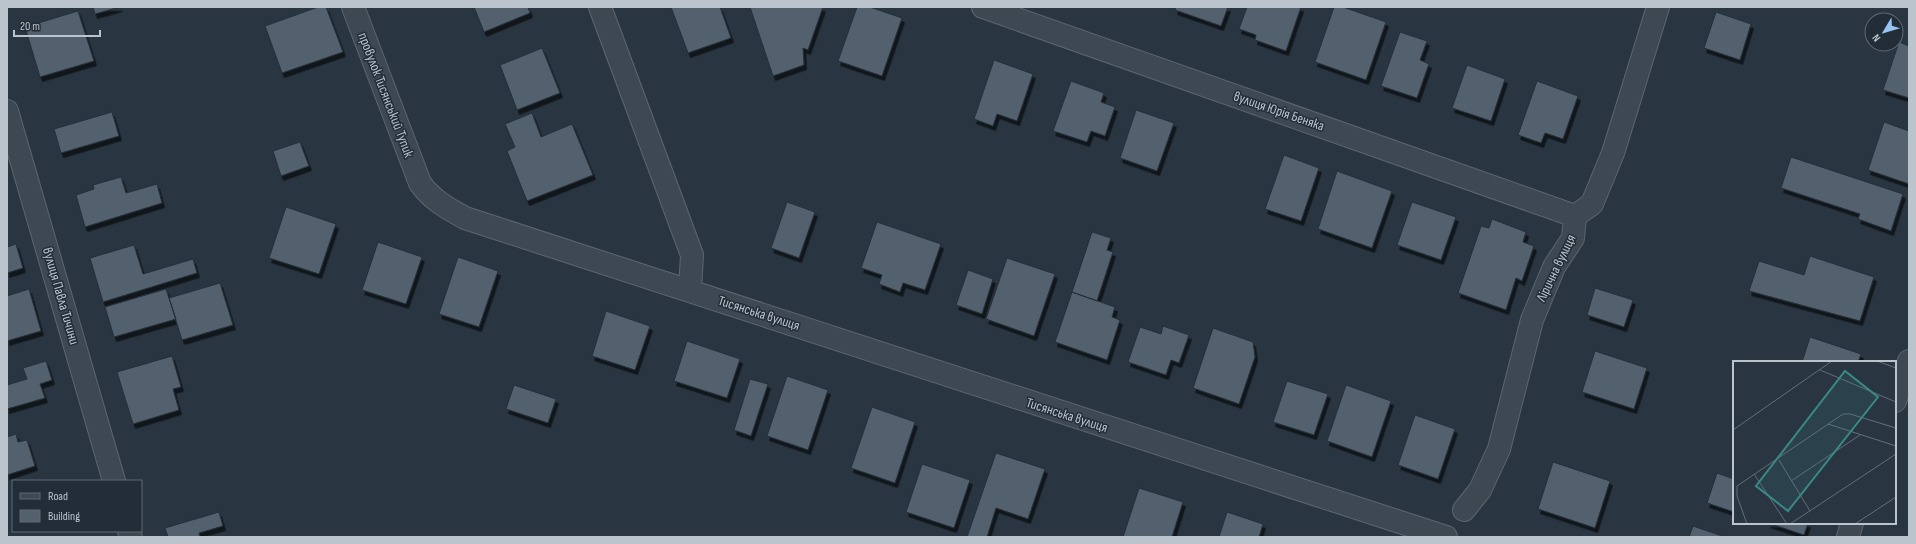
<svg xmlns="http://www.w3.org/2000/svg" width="1916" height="544" font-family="'Sofia Sans Condensed',sans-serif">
	<defs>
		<filter id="shadow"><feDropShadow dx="2.5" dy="4.5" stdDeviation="0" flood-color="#0009"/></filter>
	</defs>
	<rect width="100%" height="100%" fill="#293642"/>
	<path fill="#53616d" stroke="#242f3a" filter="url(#shadow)" d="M93,7h27l-25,7z
		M318,7h8l17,45 -61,21 -17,-47z
		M474,7h54l2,6 -46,19z
		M671,7h49l11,31 -43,15z
		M750,7h73l-15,43 -5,-2 1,17 -31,11z
		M857,7h13l32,11 -20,58 -44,-15z
		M1176,7h52l-7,19 -46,-16z
		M1247,7h54l-15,44 -31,-11 1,-5 -17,-6z
		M1334,7h9l43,15 -20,58 -51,-18z
		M78,11l16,50 -54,16 -15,-50z
		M1716,12l35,12 -11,36 -36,-12z
		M1400,32l27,9 -7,19 9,4 -12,34 -36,-12z
		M1899,42l10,4v52l-26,-8z
		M542,48l18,45 -43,17 -17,-45z
		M994,60l39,14 -16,47 -20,-7 -4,12 -19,-7z
		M1467,65l38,14 -14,42 -39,-13z
		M1071,81l33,12 -3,9 14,5 -10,29 -14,-5 -4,11 -34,-11z
		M1537,81l41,15 -15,43 -18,-6 -4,10 -23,-8z
		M1136,110l38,13 -17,48 -37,-13z
		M112,112l7,24 -58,17 -7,-24z
		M532,113l9,24 31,-13 21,51 -66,26 -20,-50 8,-4 -10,-23z
		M1884,122l25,9v53l-41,-14z
		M300,142l9,24 -28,10 -8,-25z
		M1284,155l35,13 -18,53 -36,-12z
		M1791,157l112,37 -12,37 -33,-12 2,-5 -79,-26z
		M1337,171l55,20 -20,57 -54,-19z
		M121,177l5,16 31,-9 5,19 -77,24 -9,-32 18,-6 -1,-4z
		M787,202l28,10 -16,46 -28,-10z
		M1412,202l44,15 -15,43 -44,-15z
		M286,207l50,17 -17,50 -50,-16z
		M1492,219l34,13 -3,10 11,4 -12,35 -6,-3 -10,32 -48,-17 23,-67 8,2z
		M877,222l64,22 -16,46 -22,-7 -3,9 -21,-8 3,-9 -21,-7z
		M1092,232l19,6 -4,12 6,2 -16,49 -25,-9z
		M378,242l44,15 -16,47 -44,-14z
		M16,244l7,24 -16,5v-26z
		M134,245l9,29 50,-15 4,14 -94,29 -13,-44z
		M1810,256l64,21 -14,44 -111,-30 10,-30 45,14z
		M458,257l40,14 -19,56 -40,-13z
		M1007,258l48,16 -21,62 -48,-17z
		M968,270l25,9 -11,35 -26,-9z
		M220,283l13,42 -51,15 -13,-42z
		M1595,288l38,12 -9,27 -37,-12z
		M29,289l12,42 -34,10v-45z
		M166,289l10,30 -62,18 -9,-30z
		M1072,292l43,15 -3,10 8,3 -13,40 -52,-18z
		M606,311l44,15 -15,44 -43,-14z
		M1163,326l26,9 -10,28 -8,-3 -5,15 -38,-13 12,-35 21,7z
		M1213,328l40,14 2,15 -16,47 -46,-16z
		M1810,337l51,17 -3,8h-56z
		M687,341l53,18 -13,39 -53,-17z
		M1595,351l52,17 -13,41 -52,-17z
		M172,356l9,31 -8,2 6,21 -46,14 -16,-52z
		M46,361l6,19 -12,4 5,14 -38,11v-24l20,-6 -4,-11z
		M787,376l41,14 -20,60 -41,-14z
		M750,379l18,5 -17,52 -17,-6z
		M1287,381l41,13 -14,41 -41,-13z
		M514,385l42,14 -8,24 -42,-14z
		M1346,385l45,16 -19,56 -45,-16z
		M872,407l43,15 -20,61 -44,-15z
		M1415,415l40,14 -17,50 -40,-14z
		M16,434l2,8 9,-2 8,26 -28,9v-38z
		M996,453l49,16 -17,50 -32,-11 -9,29h-20z
		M1553,462l57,19 -15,47 -57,-19z
		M922,464l48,16 -16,48 -48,-16z
		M1717,473l17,6v33l-27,-9z
		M1139,488l44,14 -11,35h-49z
		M219,512l4,14 -24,7 1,4h-32l-3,-9z
		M1227,512l36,12 -4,13h-40z
		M1768,523h40l-4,12z
		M1693,526l32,11h-36z"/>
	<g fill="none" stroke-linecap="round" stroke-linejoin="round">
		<defs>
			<path id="minor" d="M353,7l67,176c12,17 27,25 45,35l981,319
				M600,7l92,248 -2,35
				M983,7l592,209
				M7,111l107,370
				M1895,401l14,-40
				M1464,510l16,-20 19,-41 33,-129 22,-53 19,-29 2,-22 17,-12 21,-51 45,-146
				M129,531l2,6
				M1848,537l4,-14"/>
		</defs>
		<use href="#minor" stroke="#5c6670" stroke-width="24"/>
		<use href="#minor" stroke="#3e4852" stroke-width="22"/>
	</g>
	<g text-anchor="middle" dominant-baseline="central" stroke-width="3" stroke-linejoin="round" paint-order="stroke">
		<g font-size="14" fill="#bbc3cc" stroke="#222d38">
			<text transform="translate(386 95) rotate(69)">провулок Тисянський Тупик</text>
			<text transform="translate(1279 111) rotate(19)">вулиця Юрія Беняка</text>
			<text transform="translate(1556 268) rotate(-64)">Лірична вулиця</text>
			<text transform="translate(61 296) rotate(74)">вулиця Павла Тичини</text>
			<text transform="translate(759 313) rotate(18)">Тисянська вулиця</text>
			<text transform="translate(1067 415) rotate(18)">Тисянська вулиця</text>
		</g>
	</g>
	<g transform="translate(1733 361)">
		<rect width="163" height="163" fill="#293642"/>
		<path fill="none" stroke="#636e79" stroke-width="1" d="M144,0l19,7M87,9l76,32M95,63l68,22M0,69l99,-69M46,99l31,51M21,113l33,50M58,120l69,-46M14,163l-10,-28v-10l106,-72h7l46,14M57,163l106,-70M122,163l41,-27"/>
		<path fill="#3a8986" fill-opacity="0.15" stroke="#3a8986" stroke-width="2" d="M112,10l33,26 -90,114 -32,-25z"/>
		<rect width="163" height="163" fill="none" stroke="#bbc3cc" stroke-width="2"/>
	</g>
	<rect width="1916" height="544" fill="none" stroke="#bbc3cc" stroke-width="16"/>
	<rect x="12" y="480" width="130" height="52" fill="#222d38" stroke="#5f6973"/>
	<rect x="20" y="493" width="20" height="6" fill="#3e4852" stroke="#5f6973"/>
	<text x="48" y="500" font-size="12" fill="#bbc3cc">Road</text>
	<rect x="20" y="510" width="20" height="12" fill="#53616d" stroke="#5f6973"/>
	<text x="48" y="520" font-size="12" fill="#bbc3cc">Building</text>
	<g transform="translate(1884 32) rotate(232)"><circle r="19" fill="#222d38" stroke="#5f6973"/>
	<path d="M0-3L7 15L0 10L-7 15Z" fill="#99c3f2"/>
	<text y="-6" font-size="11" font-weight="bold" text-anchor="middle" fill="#bbc3cc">N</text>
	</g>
	<path d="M14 30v6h86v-6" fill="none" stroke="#bbc3cc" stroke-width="2"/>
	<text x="20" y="30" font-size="12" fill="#bbc3cc" stroke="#222d38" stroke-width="3" paint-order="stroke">20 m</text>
</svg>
